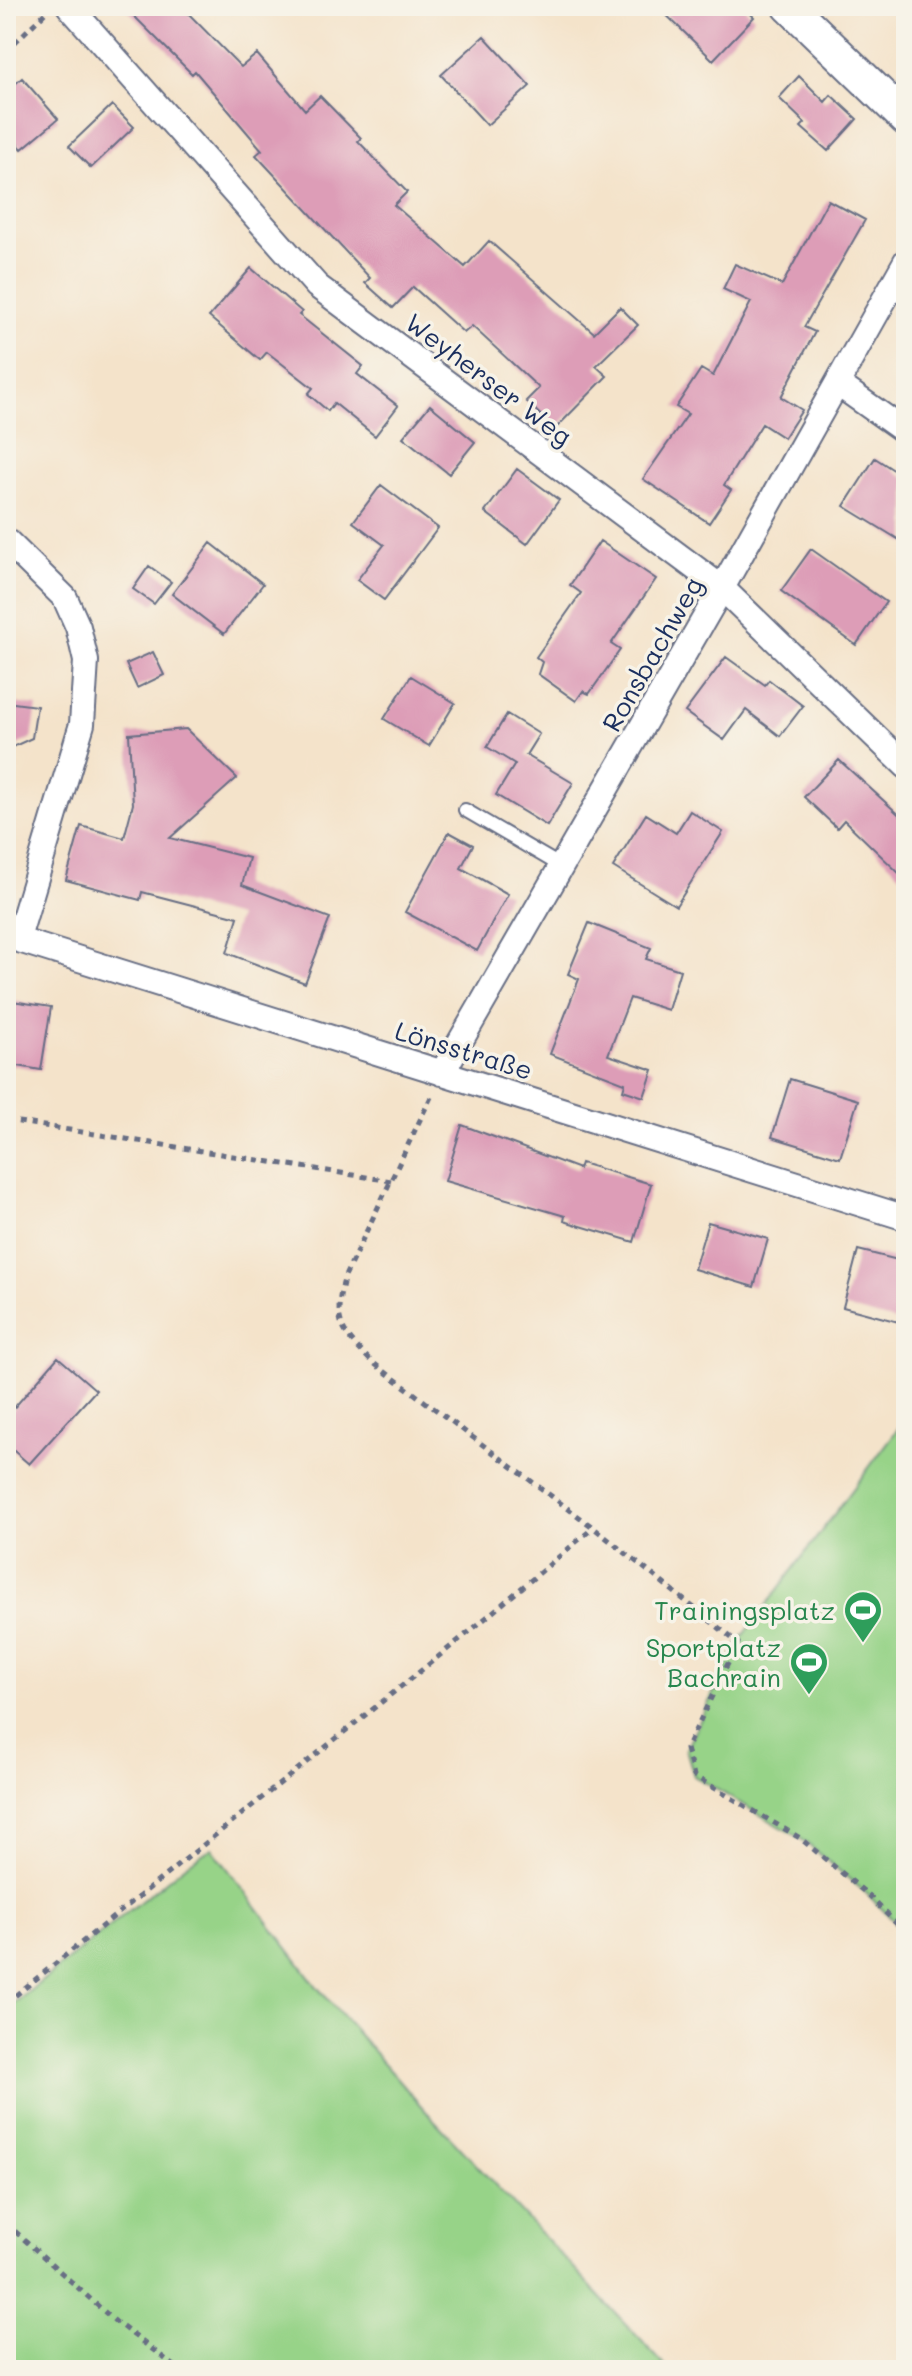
<svg xmlns="http://www.w3.org/2000/svg" width="912" height="2376" font-family="Mali,sans-serif">
	<rect width="100%" height="100%" fill="#f7f3e8"/>
	<filter id="ink" filterUnits="userSpaceOnUse"><feTurbulence type="fractalNoise" baseFrequency=".0125" numOctaves="2"/><feDisplacementMap in="SourceGraphic" scale="16" xChannelSelector="R" yChannelSelector="G"/><feConvolveMatrix kernelMatrix="1 2 1 2 8 2 1 2 1" color-interpolation-filters="sRGB"/></filter>
	<filter id="wash" filterUnits="userSpaceOnUse"><feTurbulence type="fractalNoise" baseFrequency=".006" numOctaves="4" result="noise"/><feDisplacementMap in="SourceGraphic" scale="32" xChannelSelector="R" yChannelSelector="G"/><feGaussianBlur stdDeviation="1.8" result="paint"/><feColorMatrix in="noise" values="0 0 0 0 0 0 0 0 0 0 0 0 0 0 0 0 0 1.4 0 .05"/><feComposite in="paint" operator="in"/></filter>
	<g filter="url(#wash)">
		<rect width="100%" height="100%" fill="#f4e3ca"/>
		<path fill="#97d388" stroke="#598173" stroke-width="2" d="M906,1418v515l-40,-40 -66,-55 -106,-62 -8,-27 52,-106z
			M212,1848l106,140 105,120 246,262h-663v-360l181,-146z"/>
		<g id="blocks">
			<path fill="#dd9db7" d="M124,6h57l60,61 16,-13 48,56 15,-14 41,42 -3,3 49,51 -13,13 71,62 24,-26 105,92 26,-26 18,18 -42,41 11,10 -52,53 -29,-28 13,-13 -67,-62 -8,7 -51,-46 -20,21 -28,-25 5,-5 -114,-123 6,-5 -67,-79 -3,3z
				M657,6h85l12,11 -41,43z
				M484,36l46,50 -43,39 -46,-50z
				M799,76l26,26 6,-7 26,24 -29,32 -27,-24 4,-4 -26,-25z
				M22,78l36,41 -36,30 -16,-18v-39z
				M112,105l22,22 -43,41 -22,-22z
				M828,200l37,20 -61,107 11,5 -34,65 21,13 -18,28 -22,-14 -38,61 7,5 -22,33 -66,-44 45,-65 -12,-7 25,-38 12,7 38,-74 -28,-13 12,-25 47,21z
				M251,268l51,44 -3,3 64,51 -6,8 41,32 -23,30 -41,-33 -6,8 -20,-17 5,-6 -46,-36 -7,8 -51,-43z
				M430,405l45,37 -26,32 -46,-37z
				M875,458l31,20v66l-62,-38z
				M517,469l42,31 -32,44 -42,-32z
				M381,485l57,43 -54,72 -27,-20 27,-35 -31,-23z
				M600,541l56,38 -45,65 9,6 -31,44 -6,-3 -7,10 -38,-27 4,-12 -6,-5 45,-64 -11,-8z
				M211,543l52,41 -39,50 -52,-40z
				M811,549l75,53 -30,43 -75,-54z
				M149,566l22,16 -17,22 -21,-15z
				M153,652l11,23 -27,13 -11,-24z
				M726,657l39,28 4,-5 34,26 -23,30 -34,-26 -22,30 -39,-28z
				M411,676l44,27 -26,43 -45,-27z
				M6,702l31,4 -5,32 -26,12z
				M507,714l32,20 -13,21 47,28 -26,43 -51,-31 19,-31 -28,-17z
				M186,729l51,49 -67,60 79,20 -7,27 88,33 -25,65 -78,-30 11,-36 -96,-25 -2,8 -74,-20 15,-54 43,12 9,-34 -4,-70z
				M839,760l67,61v59l-62,-60 -7,8 -33,-31z
				M690,811l33,21 -47,74 -63,-39 33,-53 30,19z
				M449,832l24,13 -12,23 47,26 -31,57 -72,-39z
				M589,923l62,25 -5,11 34,11 -12,40 -38,-12 -22,57 45,15 -9,27 -21,-7 2,-7 -75,-29 29,-75 -11,-5z
				M6,1000l45,7 -10,63 -35,-6z
				M790,1079l68,21 -18,58 -68,-21z
				M462,1125l117,44 2,-6 70,21 -17,58 -70,-21 1,-5 -120,-35z
				M708,1222l60,17 -14,48 -60,-18z
				M858,1250l48,12v62l-63,-17z
				M58,1357l38,33 -67,74 -23,-20v-27z"/>
		</g>
	</g>
	<g filter="url(#ink)">
		<use href="#blocks" fill-opacity="0" stroke="#676e84" stroke-width="2"/>
		<g fill="none" stroke-linecap="round" stroke-linejoin="round">
			<defs>
				<path id="service" d="M465,810l96,56"/>
				<path id="minor" d="M69,6l248,280 405,302 184,178
					M838,384l68,48
					M6,540l59,58 13,29 8,34 -4,63 -64,214
					M6,936l900,282
					M442,1073l280,-485 184,-327"/>
				<path id="secondary" d="M789,6l117,113"/>
			</defs>
			<use href="#service" stroke="#676e84" stroke-width="16"/>
			<use href="#minor" stroke="#676e84" stroke-width="28"/>
			<use href="#secondary" stroke="#676e84" stroke-width="36"/>
			<path stroke="#676e84" stroke-width="5" stroke-dasharray="6 6" stroke-linecap="butt" d="M6,51l39,-38
				M431,1097l-86,179c-13,44 -5,55 27,86l222,166 144,115 -52,106 8,27 106,62 66,55 40,40
				M6,1120l385,61
				M6,2003l463,-371 124,-104
				M6,2223l110,99 64,48"/>
			<use href="#service" stroke="#fff" stroke-width="12"/>
			<use href="#minor" stroke="#fff" stroke-width="24"/>
			<use href="#secondary" stroke="#fff" stroke-width="32"/>
		</g>
	</g>
	<defs>
		<symbol id="stadium-pin" viewBox="-11 -11 22 30"><path d="M0 17L-7.5 6A9.5 9.5 0 1 1 7.5 6Z" fill="#2e9e5b" stroke="#f7f3e8"/><path d="M0-5a6.5 5 0 1 0 0 10a6.5 5 0 1 0 0-10ZM-3.5-1.8h7v3.6h-7Z" fill="#fff"/></symbol>
	</defs>
	<g fill-rule="evenodd">
		<use href="#stadium-pin" x="841" y="1588" width="44" height="60"/>
		<use href="#stadium-pin" x="787" y="1640" width="44" height="60"/>
	</g>
	<g text-anchor="middle" dominant-baseline="central" stroke-width="7" stroke-linejoin="round" paint-order="stroke">
		<g font-size="26" fill="#1b2f5e" stroke="#f7f3e8">
			<text transform="translate(489 379) rotate(37)">Weyherser Weg</text>
			<text transform="translate(652 654) rotate(-60)">Ronsbachweg</text>
			<text transform="translate(464 1050) rotate(17)">Lönsstraße</text>
		</g>
		<g font-size="26" fill="#27864d" stroke="#f7f3e8" text-anchor="end">
			<text x="835" y="1610">Trainingsplatz</text>
			<text x="781" y="1647">Sportplatz<tspan x="781" dy="30">Bachrain</tspan></text>
		</g>
	</g>
	<rect width="912" height="2376" fill="none" stroke="#f7f3e8" stroke-width="32"/>
</svg>
